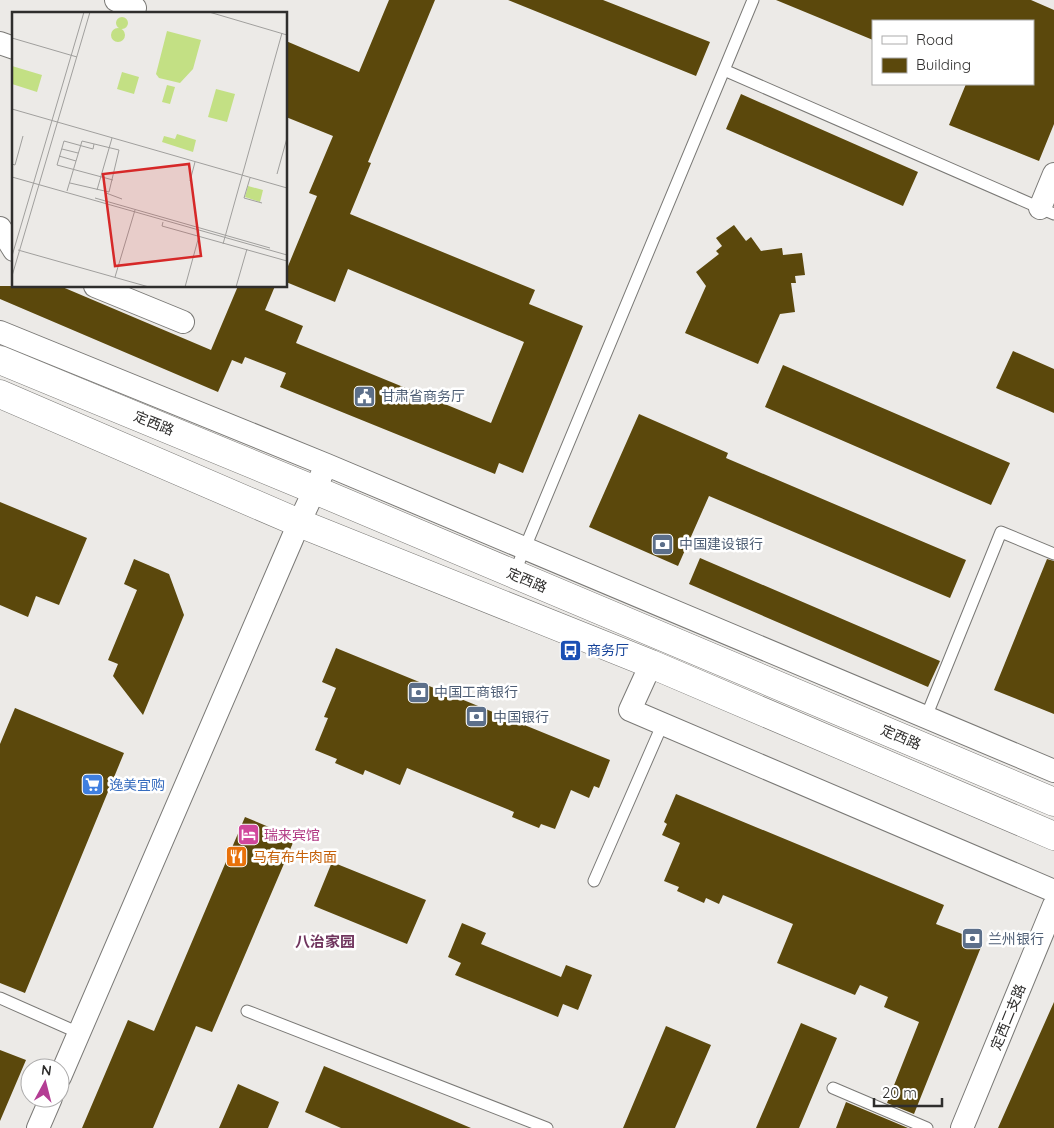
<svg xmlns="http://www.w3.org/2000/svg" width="1054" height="1128" font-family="Quicksand,'Noto Sans SC',sans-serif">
	<rect width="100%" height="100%" fill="#eceae7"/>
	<path fill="#5b480c" d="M389,0h46l-67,162 3,1 -21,51 185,76 -6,14 54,22 -60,147 -24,-10 -4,11 -215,-87 6,-14 -41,-16 -3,7 -10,-4 -14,32 -218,-93v-13h60l151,64 27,-64h37l-10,24 38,16 -7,17 195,80 33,-81 -176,-73 -13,33 -49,-20v-11l31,-75 -8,-3 24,-57 -47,-19v-76l73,31z
		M508,0h95l107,42 -14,34z
		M776,0h255l23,10v114l-15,37 -90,-36 17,-41h67v-63h-160v19z
		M741,94l177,78 -15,34 -177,-77z
		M734,225l12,16 5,-4 10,14 21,-3 1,7 19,-2 3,22 -10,1 1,7h-5l4,29 -15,2 -22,50 -73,-31 21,-47 -10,-14 23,-18 -3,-3 6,-5 -6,-8z
		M1013,351l41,18v44l-58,-25z
		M783,365l227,98 -19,42 -226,-98z
		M639,414l89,39 -2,5 240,102 -16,38 -241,-102 -31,70 -89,-39z
		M0,502l87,36 -28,67 -23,-9 -8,21 -28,-12z
		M700,558l240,103 -12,26 -239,-103z
		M134,559l35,15 15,41 -41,100 -30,-39 5,-12 -10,-4 29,-70 -13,-6z
		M1047,559l7,2v153l-60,-24z
		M336,648l274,112 -11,28 -5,-2 -5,12 -18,-8 -16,39 -14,-5 -2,4 -27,-11 2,-5 -107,-44 -7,17 -35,-15 -2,5 -28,-12 2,-4 -22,-9 13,-32 -4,-1 12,-29 -14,-6z
		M15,708l109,45 -99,240 -25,-10v-239z
		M676,794l268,111 -8,19 47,18 -69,172 -27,-11 32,-81 -35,-15 4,-10 -28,-12 -5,10 -78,-32 16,-39 -70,-29 -4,9 -13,-6 -2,5 -27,-12 2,-4 -15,-6 16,-38 -18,-8 5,-11 -3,-2z
		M245,817l50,21 -83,194 -16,-6 -43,102h-71l46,-108 26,11z
		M332,862l94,38 -19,44 -93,-38z
		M462,923l24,10 -5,11 80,33 5,-12 26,10 -14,35 -15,-6 -5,13 -103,-42 6,-12 -13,-6z
		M1054,1002v126h-56z
		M801,1023l36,15 -38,90h-43z
		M666,1026l45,19 -36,83h-52z
		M0,1050l26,10 -26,61z
		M324,1066l147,62h-130l-36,-16z
		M238,1084l41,18 -11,26h-49z
		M846,1102l62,26h-72z"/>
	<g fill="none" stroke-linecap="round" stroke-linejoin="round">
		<defs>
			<path id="service" d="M724,70l29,-70
				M514,574l210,-504 330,144
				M926,717l75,-185 53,22
				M594,881l69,-158
				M0,998l79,35
				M247,1011l300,117
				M833,1088l94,40"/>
			<path id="minor" d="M116,0l19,8
				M0,43l14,5
				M1040,208l14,-34
				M0,228l14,22
				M95,286l88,36
				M0,332l327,133 727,306
				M651,664l-21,46 424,181
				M60,1077l239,-554 23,-49
				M38,1128l13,-30
				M962,1128l92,-223"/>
			<path id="secondary" d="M0,360l315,130 739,312
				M0,394l299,129 352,141 403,172"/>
		</defs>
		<use href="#service" stroke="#7a7976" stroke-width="13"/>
		<use href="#minor" stroke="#7a7976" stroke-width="24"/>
		<use href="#secondary" stroke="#7a7976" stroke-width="29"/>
		<use href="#service" stroke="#fff" stroke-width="11"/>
		<use href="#minor" stroke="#fff" stroke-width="22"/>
		<use href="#secondary" stroke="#fff" stroke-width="28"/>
	</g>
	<defs>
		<symbol id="civic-square" viewBox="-11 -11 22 22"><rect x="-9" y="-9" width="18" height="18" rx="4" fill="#5c6f8a" stroke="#fff"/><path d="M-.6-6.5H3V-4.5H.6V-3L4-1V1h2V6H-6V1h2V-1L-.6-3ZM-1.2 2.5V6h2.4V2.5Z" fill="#fff"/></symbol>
		<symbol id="bank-square" viewBox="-11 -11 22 22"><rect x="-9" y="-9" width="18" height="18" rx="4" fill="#5c6f8a" stroke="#fff"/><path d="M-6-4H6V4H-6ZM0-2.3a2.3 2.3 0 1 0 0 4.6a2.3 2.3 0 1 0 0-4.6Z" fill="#fff"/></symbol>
		<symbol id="bus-square" viewBox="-11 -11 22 22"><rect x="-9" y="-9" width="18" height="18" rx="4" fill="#1a4fb4" stroke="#fff"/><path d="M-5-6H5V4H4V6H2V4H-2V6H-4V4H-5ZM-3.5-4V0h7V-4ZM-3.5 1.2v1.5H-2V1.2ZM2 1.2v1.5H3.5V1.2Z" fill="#fff"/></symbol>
		<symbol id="supermarket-square" viewBox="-11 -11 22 22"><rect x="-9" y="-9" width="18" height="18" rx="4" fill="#3f7fe0" stroke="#fff"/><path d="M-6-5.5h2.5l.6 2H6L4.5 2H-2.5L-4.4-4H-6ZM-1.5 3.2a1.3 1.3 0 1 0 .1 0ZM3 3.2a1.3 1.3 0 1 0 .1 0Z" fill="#fff"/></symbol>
		<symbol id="hotel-square" viewBox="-11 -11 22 22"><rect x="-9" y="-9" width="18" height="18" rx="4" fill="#d1479c" stroke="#fff"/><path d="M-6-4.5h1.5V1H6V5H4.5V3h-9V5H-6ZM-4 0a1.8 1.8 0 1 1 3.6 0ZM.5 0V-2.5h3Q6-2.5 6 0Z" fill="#fff"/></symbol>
		<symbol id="restaurant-square" viewBox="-11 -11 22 22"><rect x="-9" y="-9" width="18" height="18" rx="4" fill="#e8710a" stroke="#fff"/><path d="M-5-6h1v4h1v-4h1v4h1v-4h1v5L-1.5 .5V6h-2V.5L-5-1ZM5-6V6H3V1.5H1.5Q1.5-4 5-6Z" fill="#fff"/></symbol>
	</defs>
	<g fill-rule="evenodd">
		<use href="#civic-square" x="352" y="384" width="25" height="25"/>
		<use href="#bank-square" x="650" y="532" width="25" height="25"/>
		<use href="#bus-square" x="558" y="638" width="25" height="25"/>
		<use href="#bank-square" x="406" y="680" width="25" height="25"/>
		<use href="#bank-square" x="464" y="704" width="25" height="25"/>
		<use href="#supermarket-square" x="80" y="772" width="25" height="25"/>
		<use href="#hotel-square" x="236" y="822" width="25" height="25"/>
		<use href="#restaurant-square" x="224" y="844" width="25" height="25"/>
		<use href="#bank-square" x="960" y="926" width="25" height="25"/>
	</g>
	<g text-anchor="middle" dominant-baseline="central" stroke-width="5" stroke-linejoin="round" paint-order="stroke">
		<g font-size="14" fill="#4e5e75" stroke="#fff" text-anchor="start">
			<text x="381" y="396">甘肃省商务厅</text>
			<text x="679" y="544">中国建设银行</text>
			<text x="434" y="692">中国工商银行</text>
			<text x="493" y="717">中国银行</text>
			<text x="988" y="939">兰州银行</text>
		</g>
		<g font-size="14" fill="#2f2e2d" stroke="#fff">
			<text transform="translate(154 423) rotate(22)">定西路</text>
			<text transform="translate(527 580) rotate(23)">定西路</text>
			<text transform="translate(901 737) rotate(23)">定西路</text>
			<text transform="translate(1008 1017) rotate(-68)">定西二支路</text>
		</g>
		<g font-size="14" fill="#164399" stroke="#fff" text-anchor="start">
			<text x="587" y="650">商务厅</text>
		</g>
		<g font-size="14" fill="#366cbe" stroke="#fff" text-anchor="start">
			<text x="109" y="785">逸美宜购</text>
		</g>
		<g font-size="14" fill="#b23c85" stroke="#fff" text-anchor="start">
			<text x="264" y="835">瑞来宾馆</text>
		</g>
		<g font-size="14" fill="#c56008" stroke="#fff" text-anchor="start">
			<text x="253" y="857">马有布牛肉面</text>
		</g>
		<g font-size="15" font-weight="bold" fill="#70355e" stroke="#fff">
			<text x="325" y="941">八治家园</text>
		</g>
	</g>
	<g transform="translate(12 12)">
		<rect width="275" height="275" fill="#eceae7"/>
		<path d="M104 11a6 6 0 1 1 12 0a6 6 0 1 1-12 0ZM99 23a7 7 0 1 1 14 0a7 7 0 1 1-14 0ZM155,19l34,9 -8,29 -13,14 -21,-5 -3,-4zM0,54l30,9 -5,17 -25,-8zM110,60l17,5 -5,17 -17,-5zM155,73l8,2 -5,17 -8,-2zM204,77l19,5 -8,28 -19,-5zM165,122l19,6 -3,12 -31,-10 2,-6 11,3zM236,174l15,4 -3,12 -15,-5z" fill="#c3e084"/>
		<path fill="none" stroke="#a09f9d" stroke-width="1" d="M197,0l78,23M0,26l65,19M0,97l275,79M82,132l-1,5 -29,-8 -7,24 56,15M50,137l16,4M47,144l17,5M0,152l3,1 8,-29M265,162l10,-36M0,165l275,78M238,166l-6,20 18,5M178,169l5,-19M85,178l15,-52M55,179l15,-50 37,9 -10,42 -39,-9M94,181l16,6M83,186l175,50M151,210l-1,4 125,35M211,232l59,-211M6,238l131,37M0,244l72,-244M0,264l78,-264M103,265l20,-67M173,275l14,-51M224,275l11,-38"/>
		<path fill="#d62828" fill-opacity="0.15" stroke="#d62828" stroke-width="2.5" d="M177,152l12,92 -86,10 -12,-92z"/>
		<rect width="275" height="275" fill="none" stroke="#2f2e2d" stroke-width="2.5"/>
	</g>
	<rect x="872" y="20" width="162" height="65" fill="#ffffff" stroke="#acabab"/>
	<rect x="882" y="36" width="25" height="8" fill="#ffffff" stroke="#acabab"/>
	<text x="916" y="45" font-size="15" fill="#2f2e2d">Road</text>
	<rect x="882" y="58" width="25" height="15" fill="#5b480c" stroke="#acabab"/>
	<text x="916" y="70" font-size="15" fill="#2f2e2d">Building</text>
	<g transform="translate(45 1083) rotate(7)"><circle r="24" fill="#ffffff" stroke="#acabab"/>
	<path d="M0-4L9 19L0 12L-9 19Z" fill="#b43d94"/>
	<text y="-8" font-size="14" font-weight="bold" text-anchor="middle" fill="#2f2e2d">N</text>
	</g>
	<path d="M874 1098v8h68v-8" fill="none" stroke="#2f2e2d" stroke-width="2.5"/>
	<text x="882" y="1098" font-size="15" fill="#2f2e2d" stroke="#ffffff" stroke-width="4" paint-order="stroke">20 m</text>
</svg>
